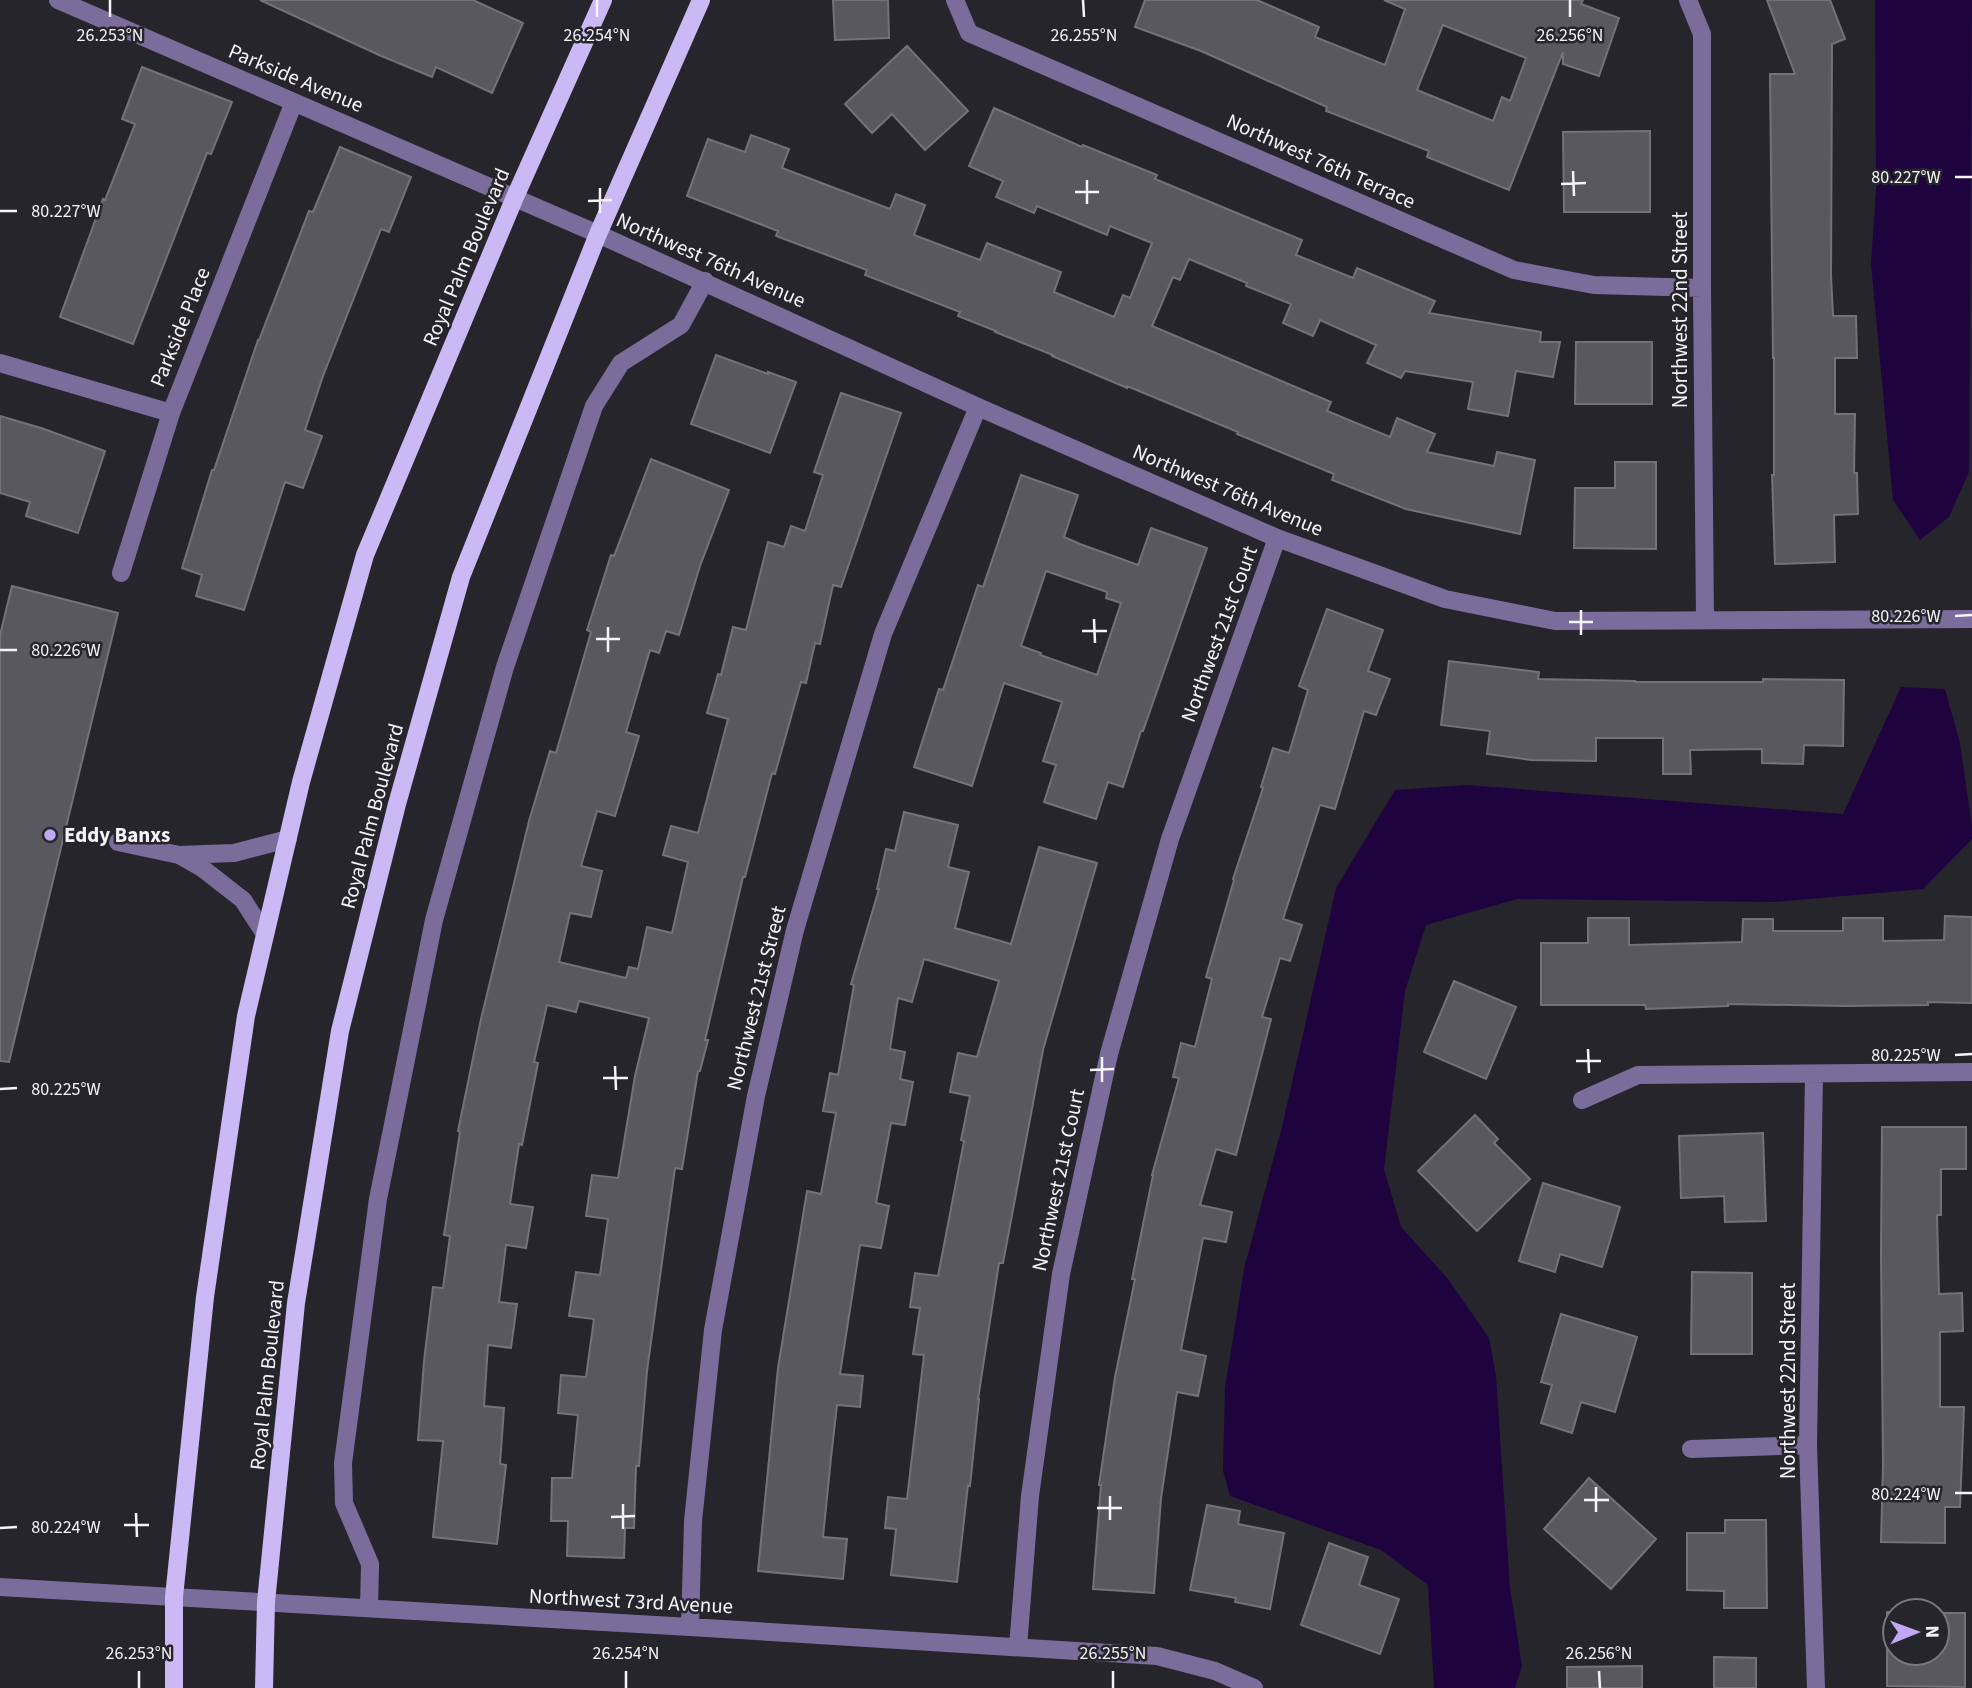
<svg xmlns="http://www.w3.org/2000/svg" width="1972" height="1688" font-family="'Source Sans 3',sans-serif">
	<rect width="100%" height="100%" fill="#27252c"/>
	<path fill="#1e033e" d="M1875,0h97l-3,472 -20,45 -29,23 -27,-40 -22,-236 5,-73z
		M1901,687l44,2 15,54 12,84v12l-49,50 -149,13 -257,-3 -91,26 -21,66 -21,178 17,58 47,52 41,59 7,38 14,212 12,78 -7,22h-81l-6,-103 -47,-35 -151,-54 -7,-25 2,-83 19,-119 38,-142 54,-239 59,-98 71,-5 377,29z"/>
	<path fill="#5a585f" stroke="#747279" stroke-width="2" fill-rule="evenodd" d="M260,0h213l50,23 -31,70 -56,-26 -4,10 -53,-22z
		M833,0h55l1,38 -54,2z
		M1145,0h112l62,27 -4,10 70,28 20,-56 -21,-9h199l-2,4 38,14 -20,58 -36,-12v-12l-54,138 -82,-33 2,-6 -103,-40 1,-4 -126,-56 -66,-24zM1443,25l83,33 -16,43 -8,-4 -9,24 -76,-31z
		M1767,0h63l15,39 -13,5 -1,231 2,41h23l1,42h-22v56h20l-1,59h3l1,41 -24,1 1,47 -60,2 -3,-89h2v-117h-1l-3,-284h25z
		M907,46l61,65 -43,39 -33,-36 -20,19 -27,-29z
		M142,67l90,35 -21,52 -4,-1 -74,191 -73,-27 43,-118 2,1 30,-76 -13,-5z
		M994,108l88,39 1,-2 74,30 -2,4 147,61 -6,15 57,23 4,-10 78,33 -6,12 112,19 -1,10h20l-7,35 -37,-6 -8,45 -40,-7 5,-27 -68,-11 -4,7 -34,-15 9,-18 -56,-25 -7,16 -30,-13 8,-19 -45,-18 1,-3 -58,-24 -9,21 -7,-3 -21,49 179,76 -4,9 63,26 7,-19 38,16 -8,18 67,14 3,-14 38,8 -15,74 -114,-25 -74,-29 2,-6 -97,-40 1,-2 -111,-46v2l-75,-32 1,-1 -58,-23 1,-1 -38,-15 2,-4 -95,-37 2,-5 -91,-34 2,-5 -91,-35 21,-57 37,13 6,-17 38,14 -7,19 108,41 6,-15 29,11 -11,30 66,25 7,-17 74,29 -7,20 60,25 9,-22 7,3 22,-55 -42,-17 -3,9 -70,-29 -3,7 -38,-16 7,-16 -34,-15z
		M1650,131v81h-86l-1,-80z
		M340,147l71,30 -22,55 -8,-3 -58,147 -18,54 17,6 -19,52 -18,-6 -41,128 -48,-14 6,-21 -20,-7 30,-98h2l44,-130h1l50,-129 4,1z
		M1576,342h76v62h-77z
		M716,355l52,19v-2l28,10 -26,71 -79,-29z
		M841,393l60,20 -60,174 -8,-2 -13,59 -5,-1 -9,40 -5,-1 -26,92 -3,-1 -27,104h-2l-38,163h3l-8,31h-2l-16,98 -7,-1 -28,203 -8,95h-3l-2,62h-9l-1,30 -57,-2 1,-35h-17l1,-43h20l6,-63 -20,-2 3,-38 25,2 8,-58 -25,-3 7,-44 24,3 8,-56 -22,-3 6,-41 26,3 17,-102 14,-58 -70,-17 -3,11 -29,-7 -13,57 4,1 -16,82 -3,-1 -9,60 23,3 -7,41 -20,-3 -7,57 18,2 -6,44 -23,-3 -4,61 20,2 -4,56 6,1 -9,79 -64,-7 10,-96 -25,-1 6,-79 9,-74 10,1 7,-52 -6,-1 16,-103 -2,-1 23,-112 48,-198 21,-70 6,2 35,-121 -4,-2 24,-75 3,1 37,-97 78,31 -29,76 -21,69 -13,-4 -7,22 -9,-3 -24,82 13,4 -24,80 -18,-5 -16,55 21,5 -11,46 -21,-4 -11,49 67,16 3,-11 9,2 9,-42 25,6 16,-71 -25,-7 8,-29 27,7 30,-114 -21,-6 11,-39 3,1 12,-48 13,3 22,-88 16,5 7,-21 14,5 18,-56 -9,-3z
		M0,416l41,12 64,23 -27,82 -52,-17 4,-14 -30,-9z
		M1615,462h41v87l-82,-1 1,-60h40z
		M1021,475l57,20 -14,42 16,7 58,21 13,-37 56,20 -64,183h-2l-18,56 -15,-5 -12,37 -52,-17 12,-37 -13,-4 19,-59 -58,-19 -32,103 -58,-19 25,-78 4,1 35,-105 5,2zM1046,571l61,21 -1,6 15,5 -24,72 -57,-20 1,-2 -20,-7z
		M12,586l106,27 -109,449 -9,-1v-426z
		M1327,609l56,21 -15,41 22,8 -14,36 -12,-4 -29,98 -15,-4 -37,114 19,6 -12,36 -10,-3 -18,59 9,2 -35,136 -20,-6 -16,56 32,7 -6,30 -23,-4 -22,112 25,6 -8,40 -21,-4 -16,106 -7,95 -61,-4 8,-104h-2l16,-108 20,-98h-3l21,-104h-1l27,-97 -6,-1 8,-34 14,4 17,-68 -6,-2 28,-97 -1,-1 30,-91 -2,-1 12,-39 16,5 19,-63 -9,-4z
		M1449,661l90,11 -1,7 97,2v1h128v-3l81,1 -1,66 -39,-1 -1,19 -41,-1v-14l-72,1 1,24h-28v-36h-67v23l-65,-1 -44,-6 3,-23 -49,-6z
		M904,812l54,13 -10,42 21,5 -14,56 56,16 28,-97 58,16 -54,187 -40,213h-4l-21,136h1l-9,87 -2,-1 -11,97 -66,-7 5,-46 -11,-1 3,-31 19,2 17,-144 -11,-1 7,-46 -10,-1 5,-34 23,3 26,-135 -3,-1 9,-44 -20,-4 8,-39 19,4 22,-76 -75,-22 -12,43 -14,-4 -8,51 15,3 -5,27 13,3 -8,43 -14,-2 -15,80 13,3 -8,42 -21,-3 -20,129 23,2 -3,31 -23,-2 -6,53 -8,79 24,2 -4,40 -85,-8 20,-203 29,-177 14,3 15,-81 -13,-2 7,-38 8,2 16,-90 -3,-1 28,-95h-2l9,-40 9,2z
		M1945,916l27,1v86l-44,-1v3l-84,1 -116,-2v2l-82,3 -1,-4h-104v-62h47v-25h41v27l113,-3 1,-23h30v12h70v-13h40v23l61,-1z
		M1454,981l62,26 -30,72 -62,-27z
		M1475,1115l23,24 -4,4 36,36 -53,52 -59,-60z
		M1882,1127h84v42h-25v46h-4l2,79 23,-1 1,38 -23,1v75h24l-4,100h-15v36l-64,-1 2,-78 -2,-211z
		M1763,1133l3,88 -41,1 -1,-26 -43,2 -2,-62z
		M1543,1183l77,24 -18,60 -42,-13 -5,18 -36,-11z
		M1692,1272l60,1v81h-61z
		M1561,1314l76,23 -22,75 -34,-10 -9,31 -31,-10 11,-38 -11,-3z
		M1589,1478l67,61 -45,50 -67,-60z
		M1207,1505l33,6 -2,13 46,9 -14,76 -35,-7 1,-4 -46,-8z
		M1725,1520h41l1,88h-43v-17l-37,-1v-57h38z
		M1329,1543l39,14 -9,28 40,14 -19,55 -79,-29z
		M1887,1612h8v41h42v-40h28v74l-78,-1z
		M1714,1657l42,1v30h-42z
		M1642,1666v22h-75v-21z"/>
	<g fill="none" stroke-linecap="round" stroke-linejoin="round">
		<path stroke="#7a6c9b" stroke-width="18" d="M58,0l540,234 380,173 299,131 168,61 110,22 417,-2
			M955,0l14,33 545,237 80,15 108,3
			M1688,0l14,34v254l3,332
			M0,363l171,50
			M121,573l50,-160 123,-311
			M118,842l61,13 55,-2 54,-14
			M179,855l23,13 41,32 22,34
			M1814,1075l-6,370 8,243
			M1582,1100l56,-25 334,-3
			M1691,1449l117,-4
			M0,1587l690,40 467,29 58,15 39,17
			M369,1608l1,-44 -26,-61 -1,-40 35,-264 56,-279 71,-253 89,-261 27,-43 60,-38 24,-44
			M690,1627l3,-106 20,-191 43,-234 39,-166 88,-296 95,-227
			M1018,1647l12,-151 31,-222 48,-220 61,-215 107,-301"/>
		<path stroke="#cab9f4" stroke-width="18" d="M174,1688v-91l31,-300 41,-281 55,-234 64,-227 150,-358 88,-197
			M264,1688l2,-86 30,-299 44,-272 57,-227 64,-227 137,-343 103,-234"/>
	</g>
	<path fill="none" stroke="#f5f4f8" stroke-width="2.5" d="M110,0v17M597,0v17M1083,0l1,17M1570,0v17M1573,171l1,25M1955,177h17M1087,180v24M1561,184l25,-1M600,188v25M1075,192h24M588,201l24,-1M0,211h17M1581,610v25M1955,616l17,-1M1094,619l1,24M1569,622h24M608,627v25M1082,631h25M596,639h24M0,650h17M1588,1049l1,24M1955,1055l17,-1M1102,1057v25M1576,1061h25M615,1066l1,24M1090,1070l24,-1M603,1078h25M0,1089l17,-1M1596,1487v25M1955,1493h17M1110,1496v24M1584,1500h25M623,1504v25M1097,1508h25M136,1513l1,24M611,1517l24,-1M124,1525h25M0,1528l17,-1M139,1671v17M626,1671v17M1113,1671v17M1599,1671l1,17"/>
	<circle fill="#c0a8f4" stroke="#27252c" stroke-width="2.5" cx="50" cy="835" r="7"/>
	<g text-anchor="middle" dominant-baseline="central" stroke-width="5" stroke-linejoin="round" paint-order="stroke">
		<g font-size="21" fill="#f5f4f8" stroke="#27252c">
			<text transform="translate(296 78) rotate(23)">Parkside Avenue</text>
			<text transform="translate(1321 161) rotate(24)">Northwest 76th Terrace</text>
			<text transform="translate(466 257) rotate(-67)">Royal Palm Boulevard</text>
			<text transform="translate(711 260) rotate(24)">Northwest 76th Avenue</text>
			<text transform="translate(1680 310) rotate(-90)">Northwest 22nd Street</text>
			<text transform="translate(180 327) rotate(-68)">Parkside Place</text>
			<text transform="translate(1228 490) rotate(23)">Northwest 76th Avenue</text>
			<text transform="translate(1219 634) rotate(-70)">Northwest 21st Court</text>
			<text transform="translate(372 816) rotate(-75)">Royal Palm Boulevard</text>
			<text transform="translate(756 998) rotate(-76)">Northwest 21st Street</text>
			<text transform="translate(1058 1180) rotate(-78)">Northwest 21st Court</text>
			<text transform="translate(267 1375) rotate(-84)">Royal Palm Boulevard</text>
			<text transform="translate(1788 1381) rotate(-90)">Northwest 22nd Street</text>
			<text transform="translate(631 1601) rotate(3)">Northwest 73rd Avenue</text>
		</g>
		<g font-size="21" font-weight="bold" fill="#f5f4f8" stroke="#27252c" text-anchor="start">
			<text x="64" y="835">Eddy Banxs</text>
		</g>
	</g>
	<g font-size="18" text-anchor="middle" fill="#f5f4f8" stroke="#27252c" stroke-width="5" stroke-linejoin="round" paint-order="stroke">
		<text x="110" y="41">26.253°N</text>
		<text x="597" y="41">26.254°N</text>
		<text x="1084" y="41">26.255°N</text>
		<text x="1570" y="41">26.256°N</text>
		<text x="1906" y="183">80.227°W</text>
		<text x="66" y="217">80.227°W</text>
		<text x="1906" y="622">80.226°W</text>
		<text x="66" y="656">80.226°W</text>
		<text x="1906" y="1061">80.225°W</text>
		<text x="66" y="1095">80.225°W</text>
		<text x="1906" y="1500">80.224°W</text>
		<text x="66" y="1533">80.224°W</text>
		<text x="139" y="1659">26.253°N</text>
		<text x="626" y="1659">26.254°N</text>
		<text x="1113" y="1659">26.255°N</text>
		<text x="1599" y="1659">26.256°N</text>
	</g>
	<g transform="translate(1916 1632) rotate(89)"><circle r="33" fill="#27252c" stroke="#79787e" stroke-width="2"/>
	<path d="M0-5L12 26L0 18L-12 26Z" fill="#c0a8f4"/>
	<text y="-10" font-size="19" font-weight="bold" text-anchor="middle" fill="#f5f4f8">N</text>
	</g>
</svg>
